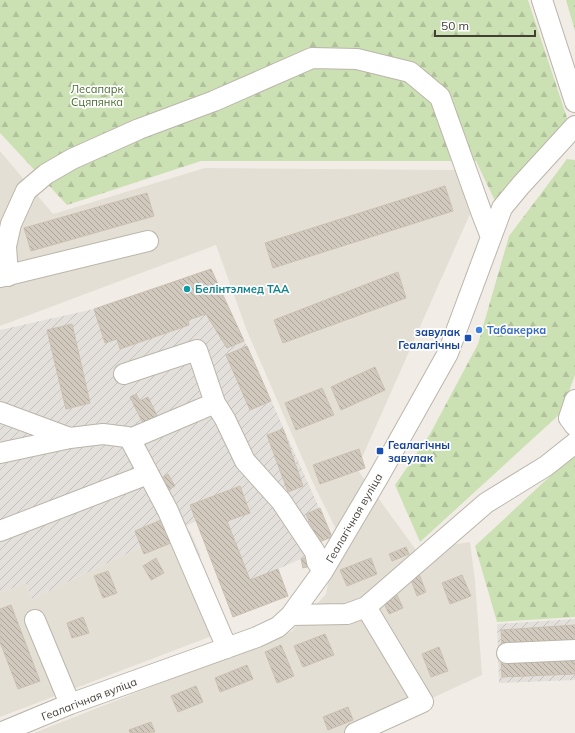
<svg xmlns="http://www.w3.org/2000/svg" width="575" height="733" font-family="Mulish,sans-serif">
	<defs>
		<pattern id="industrial-furrows" width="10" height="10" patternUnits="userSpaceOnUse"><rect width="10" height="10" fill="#e3dfdb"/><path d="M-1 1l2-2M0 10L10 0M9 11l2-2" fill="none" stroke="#c4c0bd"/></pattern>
		<pattern id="forest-firs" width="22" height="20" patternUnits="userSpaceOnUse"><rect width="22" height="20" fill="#cce1b3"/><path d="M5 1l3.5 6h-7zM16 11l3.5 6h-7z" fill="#b0c29b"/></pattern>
		<pattern id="building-back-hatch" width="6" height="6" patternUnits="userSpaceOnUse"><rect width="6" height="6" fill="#d1c9bd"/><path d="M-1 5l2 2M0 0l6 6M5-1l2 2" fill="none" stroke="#aba59a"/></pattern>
	</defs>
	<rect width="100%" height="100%" fill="#f1ede6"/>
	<path fill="#e4dfd4" d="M0,151l53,63 152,-46 251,2 14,44 -113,255 59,81 54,-8 5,39 7,94 -125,58h-323l258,-102 34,-37 11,-63 -23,-46 -67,-154 -31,-86 -216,81z
		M171,543l46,91 -217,83v-124l25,-10 7,16 109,-52z"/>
	<path fill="url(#industrial-furrows)" d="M211,269l36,77 85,191 -13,5 -10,15 -8,2 -23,10 10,27 -55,21 -37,-96 -20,10 -5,12 -27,11 -3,-7 -109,52 -7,-16 -25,10v-263l94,-21z
		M575,619v61l-76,3 -2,-59z"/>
	<path fill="url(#forest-firs)" d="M0,0h528l44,133 -68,87 -28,-59h-275l-134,44 -67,-72z
		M566,0h9v31z
		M567,159l8,1v215l-14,38 -141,129 -25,-57 35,-51 48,-90 31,-108z
		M575,453v164l-78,5 -22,-76z"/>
	<path fill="#e2e0dd" d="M190,531l11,25 -8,3 -10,-25z"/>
	<path fill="url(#building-back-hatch)" stroke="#cbc0b1" d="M445,186l8,25 -180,57 -8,-25z
		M147,193l7,23 -123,35 -7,-23z
		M211,269l33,72 -17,7 -21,-34 -18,6 1,5 -69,24 -3,-10 -12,4 -11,-34z
		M398,272l8,26 -123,45 -9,-23z
		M72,324l18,79 -24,6 -19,-79z
		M247,346l24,55 -21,9 -24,-55z
		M375,367l10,23 -44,20 -10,-23z
		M322,388l12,27 -38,15 -11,-27z
		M136,394l4,7 8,-4 11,23 -14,7 -15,-30z
		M283,429l20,57 -15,6 -21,-57z
		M359,449l6,19 -45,16 -7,-19z
		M168,474l7,12 -10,6 -7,-12z
		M240,486l10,27 -23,8 23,59 28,-11 10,27 -55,21 -43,-112z
		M320,508l12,29 -13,5 -13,-28z
		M161,520l10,23 -27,11 -9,-23z
		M406,547l3,7 -17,7 -3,-7z
		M309,557l2,9 -8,2 -2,-9z
		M156,558l8,15 -13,7 -8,-14z
		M371,558l6,16 -30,12 -7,-16z
		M108,571l9,22 -14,5 -9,-22z
		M419,574l7,18 -9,4 -7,-19z
		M462,575l9,21 -21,8 -8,-21z
		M397,595l6,13 -14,6 -6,-13z
		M11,605l29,76 -22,8 -18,-47v-33z
		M83,617l6,16 -17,5 -5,-15z
		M575,625v18l-73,4 -1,-17z
		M325,634l9,21 -31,12 -9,-21z
		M281,645l13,31 -17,7 -12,-31z
		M439,647l9,24 -17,6 -9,-23z
		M575,657v17l-73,3 -1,-17z
		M247,665l6,14 -33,13 -5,-14z
		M196,686l7,16 -25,10 -7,-16z
		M348,707l5,13 -25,10 -5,-13z
		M151,722l4,10 -25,1 -1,-3z"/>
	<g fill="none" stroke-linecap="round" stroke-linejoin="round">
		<defs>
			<path id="minor" d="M542,0l33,102
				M8,276l-2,-30 5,-22 15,-33 20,-17 26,-15 67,-30 75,-28 98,-43 45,1 53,13 30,25 42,117 9,23
				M0,277l148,-36
				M124,374l73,-24 18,53 10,16 20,42 36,40 34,51 2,10 6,9
				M575,400l-6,18 6,8
				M0,412l70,26
				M130,439l85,-36
				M0,453l70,-15 33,-4 24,3 3,2 38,72 59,137
				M0,531l148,-57
				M291,615l56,-1 19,-7 120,-104 60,-37 29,-23
				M35,620l35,84
				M507,653l68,-3
				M0,733l70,-29 187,-67 21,-10 13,-12 32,-44 56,-95 69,-123 54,-145 19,-23 54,-59
				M355,733l68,-31 -57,-95"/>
		</defs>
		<use href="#minor" stroke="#bbb5aa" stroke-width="22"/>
		<use href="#minor" stroke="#fff" stroke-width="20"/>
	</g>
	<circle fill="#0f9aa8" stroke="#fff" stroke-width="1.5" cx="187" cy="289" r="4"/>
	<circle fill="#3f7fe0" stroke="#fff" stroke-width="1.5" cx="479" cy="330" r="4"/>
	<g fill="#1a4fb4" stroke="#fff" stroke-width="1.5">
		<rect x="464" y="334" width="8" height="8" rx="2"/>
		<rect x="376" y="447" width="8" height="8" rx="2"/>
	</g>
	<g text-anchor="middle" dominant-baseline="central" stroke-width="3.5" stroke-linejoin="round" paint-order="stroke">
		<g font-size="11" fill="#486d30" stroke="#fff">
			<text x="97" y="89">Лесапарк<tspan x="97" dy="13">Сцяпянка</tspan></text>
		</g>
		<g font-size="11" font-weight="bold" fill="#0d838f" stroke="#fff" text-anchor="start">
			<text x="195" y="289">Белінтэлмед ТАА</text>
		</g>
		<g font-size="11" font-weight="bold" fill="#366cbe" stroke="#fff" text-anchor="start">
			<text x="487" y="330">Табакерка</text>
		</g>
		<g font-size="11" font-weight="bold" fill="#164399" stroke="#fff" text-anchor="end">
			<text x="460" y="332">завулак<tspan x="460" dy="13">Геалагічны</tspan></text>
			<text x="388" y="445" text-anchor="start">Геалагічны<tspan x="388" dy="13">завулак</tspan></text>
		</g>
		<g font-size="11" fill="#433e36" stroke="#fff">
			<text transform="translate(354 518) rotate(-60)">Геалагічная вуліца</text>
			<text transform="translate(89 699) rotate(-21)">Геалагічная вуліца</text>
		</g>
	</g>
	<path d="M435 30v6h100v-6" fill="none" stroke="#433e36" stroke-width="2"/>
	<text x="441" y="30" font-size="12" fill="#433e36" stroke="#ffffff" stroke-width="3" paint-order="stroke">50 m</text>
</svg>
